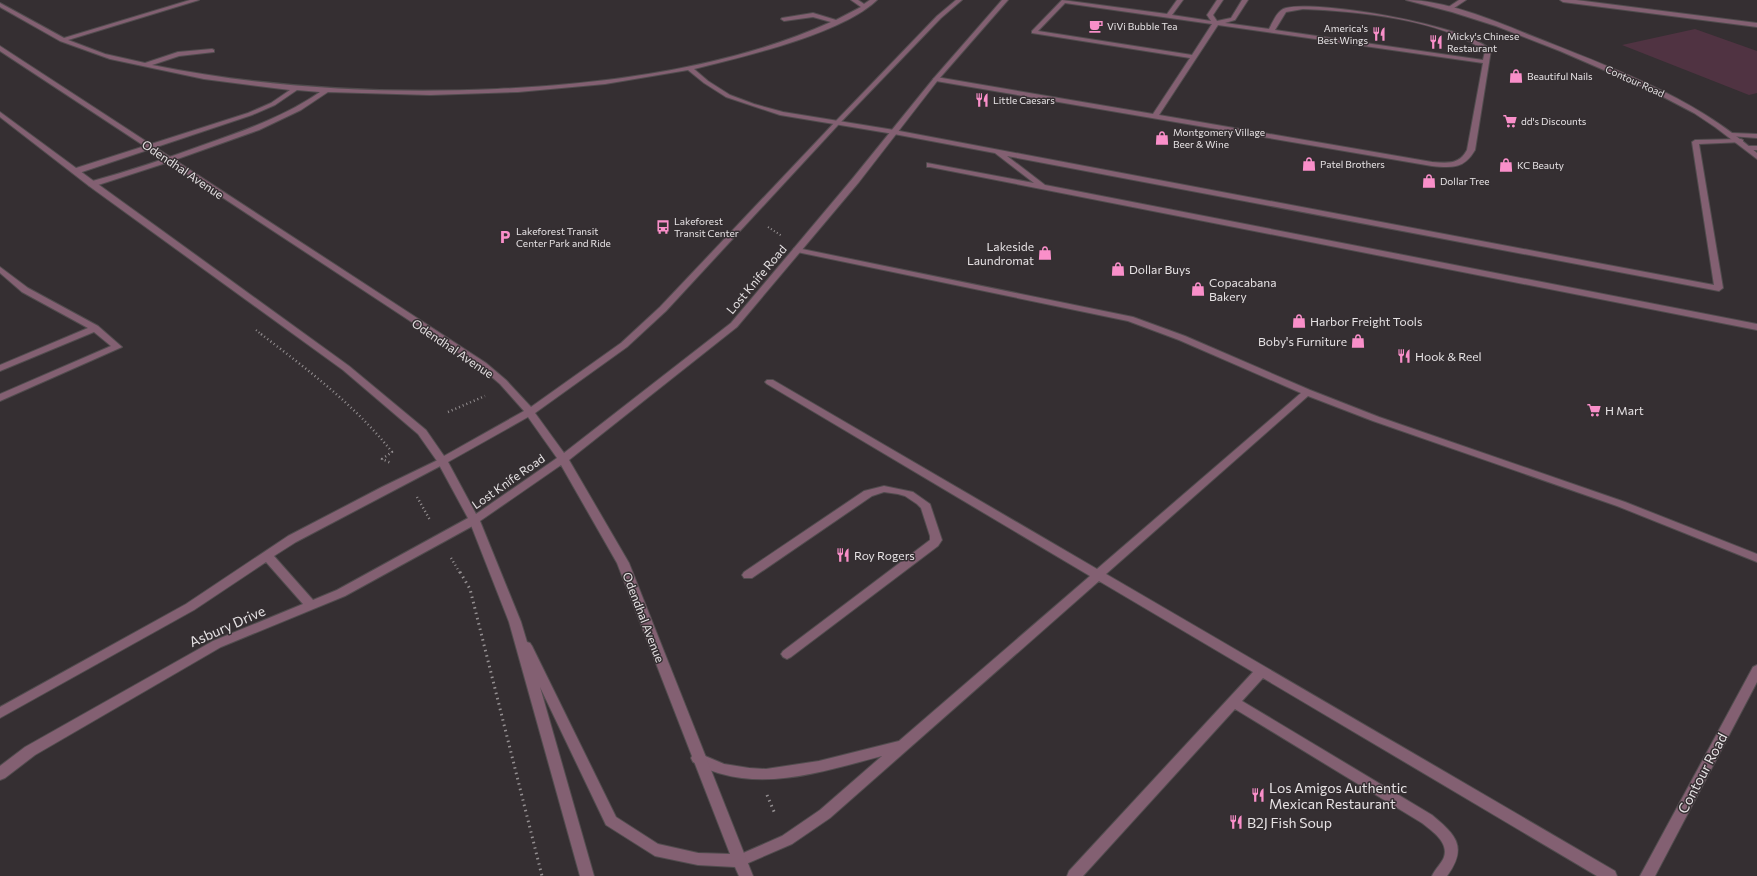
<svg xmlns="http://www.w3.org/2000/svg" width="1757" height="876" font-family="Commissioner,sans-serif">
	<rect width="100%" height="100%" fill="#352f32"/>
	<path fill="#503342" d="M1695,29l62,22v42l-8,2 -127,-50z"/>
	<g fill="none" stroke-linecap="round" stroke-linejoin="round">
		<defs>
			<path id="service" d="M190,0h9l-131,40 37,14 40,9 33,-11 34,-3 2,1v2l-35,4 -27,9c114,23 229,29 345,24 111,-5 232,-21 334,-67l-18,-5 -29,4 -3,-2 1,-1 31,-5 23,7 25,-13 -10,-7h7l6,4 6,-4h7c-35,34 -135,57 -183,69l14,12 22,14 24,9 29,8 111,18 820,155 -22,-143 3,-2 46,-1 2,1v2l-44,2 24,144 -4,3 -712,-135 38,29 712,139v6l-827,-163h-3v-4l107,20 -39,-30 -101,-19 -114,-19 -54,-18 -22,-14 -16,-13 -83,14 -87,8 -88,3 -102,-3 -27,18 -42,20 -90,32 -74,24h-6v-4c40,-11 79,-24 117,-38 40,-14 79,-28 114,-52l-23,-2 -22,15 -23,10 -173,58h-6v-4l175,-56 23,-10 19,-13 -86,-11 -94,-20 -50,-18 -60,-34v-4l64,35z
				M1062,0l105,14 10,-14h6l-11,15 39,6 -4,-6 10,-15h6l-10,15 4,6 14,-3 11,-18h6l-13,20 -10,3 44,6c4,-7 8,-19 17,-21 33,-8 180,17 205,42l-16,100c-11,19 -23,18 -43,16l-496,-85 -3,-2 3,-2 217,37 37,-56 -158,-25v-2zM1065,3l147,21 -20,31 -154,-24zM1303,9c54,2 137,10 182,42l-2,9 -208,-30 11,-18zM1218,25l265,38 -16,87c-8,15 -20,13 -35,12l-273,-47z
				M1459,0h7l-15,10h-4v-2z
				M794,248h3l336,69 52,19 125,54 69,27 246,85 132,52v8l-140,-56 -244,-85 -65,-25 -202,178 509,297 2,5h-20l-334,-198 -21,23 190,114c24,20 36,32 15,61h-15c3,-7 10,-13 12,-19 5,-15 -12,-26 -22,-34l-187,-114 -152,167h-16l2,-5 184,-199 -154,-91 -269,237 -38,26 -53,23 -5,-2 -2,-4 2,-4 48,-21 38,-26 62,-54c-51,13 -108,33 -160,18 -10,-2 -20,-8 -29,-12l-2,-4 2,-4 5,-1 26,11 25,4 17,1 53,-8 80,-20 191,-165 -323,-192 -2,-2 2,-2h6l324,189 204,-176 -122,-53 -51,-19 -331,-69 -4,-2z
				M0,267l28,21 70,38 24,21 -122,54v-7l111,-48 -17,-14 -94,39v-6l88,-37 -66,-36 -22,-19z
				M442,458l5,3 -1,2 -150,79 -22,14 39,44 24,-10 133,-73h8l1,3 -1,3 -133,73 -124,51 -186,108 -30,23 -5,2v-14l25,-19 188,-106 90,-37 -37,-42 -72,48 -194,108v-11l186,-103 102,-68 94,-49z
				M884,486l29,6 17,12 12,36 -4,6 -147,111 -4,2 -4,-2 -2,-3 2,-3 147,-111v-4l-9,-28 -4,-4 -12,-8 -7,-2 -14,-2 -12,4 -120,82h-8l-2,-3 2,-3 120,-81z"/>
			<path id="minor" d="M1560,0h16l181,23v4l-194,-25z
				M1732,133l25,1v4l-27,-2v-2z
				M1757,146v4h-9l-4,-2 4,-2z"/>
			<path id="tertiary" d="M956,0h6l-21,18 -102,106 -173,187 -39,36 -92,66 29,40 167,-130 122,-145 81,-100 68,-78h6l-70,80 -79,102 -122,145 -168,133 60,103 124,313h-14l-4,-9 -37,-2 -43,-9 -49,-31 -66,-138 54,189h-14l-71,-254 -40,-102 -32,-59 -19,-27 -75,-64 -254,-184 -89,-69v-5l95,70 254,184 77,64 18,26 80,-45 -24,-27 -20,-17 -480,-316v-5l486,317 20,17 25,27 90,-64 39,-36 175,-185 102,-106zM528,417l29,41 -81,56 -28,-52zM561,465l56,98 113,291 -32,-1 -40,-9 -42,-27 -84,-171 -2,-3 -3,-1 -6,-20 -41,-101z
				M1406,0c39,0 90,21 126,36 78,31 161,60 225,117v6l-42,-32 -21,-14 -44,-23 -90,-39 -64,-25 -44,-14z
				M1757,665v17l-102,194h-15l113,-209z"/>
		</defs>
		<use href="#service" stroke="#514c4e" stroke-width="2"/>
		<use href="#minor" stroke="#514c4e" stroke-width="2"/>
		<use href="#tertiary" stroke="#514c4e" stroke-width="2"/>
		<path stroke="#948f91" stroke-width="2" stroke-dasharray="1 2.5" stroke-linecap="butt" d="M768,227l14,9
			M256,330l6,5"/>
		<path stroke="#948f91" stroke-width="2.5" stroke-dasharray="1 3" stroke-linecap="butt" d="M261,334c47,36 94,71 131,118l-10,7 9,4
			M448,412l37,-16
			M417,497l13,23
			M451,558l9,15"/>
		<path stroke="#948f91" stroke-width="3" stroke-dasharray="1.5 4" stroke-linecap="butt" d="M460,572l10,17 72,287
			M767,795l8,19"/>
		<use href="#service" fill="#836072" fill-rule="evenodd"/>
		<use href="#minor" fill="#836072" fill-rule="evenodd"/>
		<use href="#tertiary" fill="#836072" fill-rule="evenodd"/>
	</g>
	<defs>
		<symbol id="cafe-bare" viewBox="-9 -9 18 18"><path d="M-5.5-4.5H6V0H3Q3 3.5 0 3.5H-2.5Q-5.5 3.5-5.5 0ZM3-3.2v2h1.7v-2ZM-6 4.5H4V6H-6Z" fill="#f98fc9" stroke="#352f32" stroke-width="2.5" paint-order="stroke"/></symbol>
		<symbol id="restaurant-bare" viewBox="-9 -9 18 18"><path d="M-5-6h1v4h1v-4h1v4h1v-4h1v5L-1.5 .5V6h-2V.5L-5-1ZM5-6V6H3V1.5H1.5Q1.5-4 5-6Z" fill="#f98fc9" stroke="#352f32" stroke-width="2.5" paint-order="stroke"/></symbol>
		<symbol id="shop-bare" viewBox="-9 -9 18 18"><path d="M-5-2.5h2.3a2.7 3.5 0 0 1 5.4 0H5L5.5 6h-11ZM-1.5-2.5h3a1.5 2.3 0 0 0-3 0Z" fill="#f98fc9" stroke="#352f32" stroke-width="2.5" paint-order="stroke"/></symbol>
		<symbol id="supermarket-bare" viewBox="-9 -9 18 18"><path d="M-6-5.5h2.5l.6 2H6L4.5 2H-2.5L-4.4-4H-6ZM-1.5 3.2a1.3 1.3 0 1 0 .1 0ZM3 3.2a1.3 1.3 0 1 0 .1 0Z" fill="#f98fc9" stroke="#352f32" stroke-width="2.5" paint-order="stroke"/></symbol>
		<symbol id="bus-bare" viewBox="-9 -9 18 18"><path d="M-5-6H5V4H4V6H2V4H-2V6H-4V4H-5ZM-3.5-4V0h7V-4ZM-3.5 1.2v1.5H-2V1.2ZM2 1.2v1.5H3.5V1.2Z" fill="#f98fc9" stroke="#352f32" stroke-width="2.5" paint-order="stroke"/></symbol>
		<symbol id="parking-bare" viewBox="-9 -9 18 18"><path d="M-3.5-5.5H1a3.5 3.5 0 0 1 0 7H-1V5.5H-3.5ZM-1-3.4V-.6H.8a1.4 1.4 0 0 0 0-2.8Z" fill="#f98fc9" stroke="#352f32" stroke-width="2.5" paint-order="stroke"/></symbol>
	</defs>
	<g fill-rule="evenodd">
		<use href="#cafe-bare" x="1086" y="16" width="20" height="20"/>
		<use href="#restaurant-bare" x="1369" y="24" width="20" height="20"/>
		<use href="#restaurant-bare" x="1426" y="32" width="20" height="20"/>
		<use href="#shop-bare" x="1506" y="66" width="20" height="20"/>
		<use href="#restaurant-bare" x="972" y="90" width="20" height="20"/>
		<use href="#supermarket-bare" x="1500" y="111" width="20" height="20"/>
		<use href="#shop-bare" x="1152" y="128" width="20" height="20"/>
		<use href="#shop-bare" x="1299" y="154" width="20" height="20"/>
		<use href="#shop-bare" x="1496" y="155" width="20" height="20"/>
		<use href="#shop-bare" x="1419" y="171" width="20" height="20"/>
		<use href="#bus-bare" x="653" y="217" width="20" height="20"/>
		<use href="#parking-bare" x="495" y="227" width="20" height="20"/>
		<use href="#shop-bare" x="1035" y="243" width="20" height="20"/>
		<use href="#shop-bare" x="1108" y="259" width="20" height="20"/>
		<use href="#shop-bare" x="1188" y="279" width="20" height="20"/>
		<use href="#shop-bare" x="1289" y="311" width="20" height="20"/>
		<use href="#shop-bare" x="1348" y="331" width="20" height="20"/>
		<use href="#restaurant-bare" x="1394" y="346" width="20" height="20"/>
		<use href="#supermarket-bare" x="1584" y="400" width="20" height="20"/>
		<use href="#restaurant-bare" x="833" y="545" width="20" height="20"/>
		<use href="#restaurant-bare" x="1248" y="785" width="20" height="20"/>
		<use href="#restaurant-bare" x="1226" y="812" width="20" height="20"/>
	</g>
	<g text-anchor="middle" dominant-baseline="central" stroke-width="3" stroke-linejoin="round" paint-order="stroke">
		<g font-size="10" fill="#e6e2e4" stroke="#352f32" text-anchor="start">
			<text x="1107" y="26">ViVi Bubble Tea</text>
			<text x="1368" y="28" text-anchor="end">America's<tspan x="1368" dy="12">Best Wings</tspan></text>
			<text x="1447" y="36">Micky's Chinese<tspan x="1447" dy="12">Restaurant</tspan></text>
			<text x="1527" y="76">Beautiful Nails</text>
			<text x="993" y="100">Little Caesars</text>
			<text x="1521" y="121">dd's Discounts</text>
			<text x="1173" y="132">Montgomery Village<tspan x="1173" dy="12">Beer &amp; Wine</tspan></text>
			<text x="1320" y="164">Patel Brothers</text>
			<text x="1517" y="165">KC Beauty</text>
			<text x="1440" y="181">Dollar Tree</text>
			<text x="674" y="221">Lakeforest<tspan x="674" dy="12">Transit Center</tspan></text>
			<text x="516" y="231">Lakeforest Transit<tspan x="516" dy="12">Center Park and Ride</tspan></text>
		</g>
		<g font-size="10" fill="#e6e2e4" stroke="#352f32">
			<text transform="translate(1635 81) rotate(24)">Contour Road</text>
		</g>
		<g font-size="12" fill="#e6e2e4" stroke="#352f32">
			<text transform="translate(183 169) rotate(34)">Odendhal Avenue</text>
			<text transform="translate(756 279) rotate(-50)">Lost Knife Road</text>
			<text transform="translate(453 348) rotate(34)">Odendhal Avenue</text>
			<text transform="translate(508 481) rotate(-35)">Lost Knife Road</text>
			<text transform="translate(644 617) rotate(69)">Odendhal Avenue</text>
		</g>
		<g font-size="12" fill="#e6e2e4" stroke="#352f32" text-anchor="start">
			<text x="1034" y="246" text-anchor="end">Lakeside<tspan x="1034" dy="14">Laundromat</tspan></text>
			<text x="1129" y="269">Dollar Buys</text>
			<text x="1209" y="282">Copacabana<tspan x="1209" dy="14">Bakery</tspan></text>
			<text x="1310" y="321">Harbor Freight Tools</text>
			<text x="1347" y="341" text-anchor="end">Boby's Furniture</text>
			<text x="1415" y="356">Hook &amp; Reel</text>
			<text x="1605" y="410">H Mart</text>
			<text x="854" y="555">Roy Rogers</text>
		</g>
		<g font-size="14" fill="#e6e2e4" stroke="#352f32">
			<text transform="translate(227 626) rotate(-24)">Asbury Drive</text>
			<text transform="translate(1702 773) rotate(-62)">Contour Road</text>
		</g>
		<g font-size="14" fill="#e6e2e4" stroke="#352f32" text-anchor="start">
			<text x="1269" y="787">Los Amigos Authentic<tspan x="1269" dy="16">Mexican Restaurant</tspan></text>
			<text x="1247" y="822">B2J Fish Soup</text>
		</g>
	</g>
</svg>
